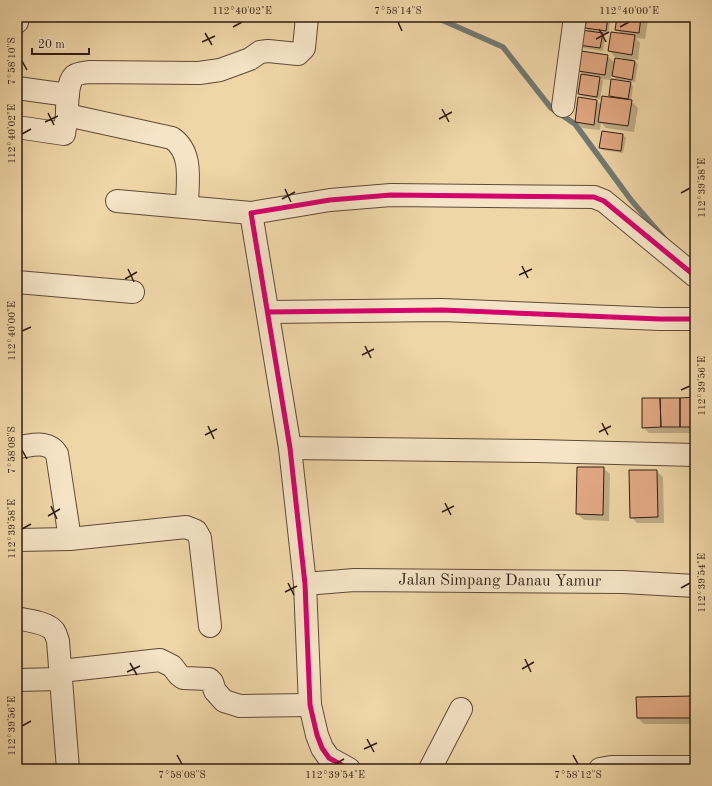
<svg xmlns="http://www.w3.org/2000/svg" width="712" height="786" font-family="'Old Standard TT',serif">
	<rect width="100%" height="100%" fill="#efd6a7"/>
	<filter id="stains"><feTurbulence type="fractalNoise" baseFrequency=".005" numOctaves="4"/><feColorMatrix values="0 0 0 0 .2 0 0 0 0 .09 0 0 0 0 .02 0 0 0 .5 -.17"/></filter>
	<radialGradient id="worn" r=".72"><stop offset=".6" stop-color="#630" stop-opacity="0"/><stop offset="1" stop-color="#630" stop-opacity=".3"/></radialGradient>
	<path fill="#0003" d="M588,17h23l-3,17 -8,-2 5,5 -2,14 -20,-3 -3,-3 11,-12 -5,-5z
		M619,17h25l4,4 -3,18 -9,-1 4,5 -2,17 -6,-1 6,5 -3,18 -19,-3 -4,-4 -2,5 -9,-1 2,2 -3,18 -18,-3 -3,-2 5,-19 -5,-5 28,-14 8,7 8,-3v-2l-8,-1 -6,-7 12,-16 -4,-5z
		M630,83l3,3 -2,15 7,7 -4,24 -28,-4 -5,-5 -1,7 -18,-2 -6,-7 3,-23 18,3 5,5 11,-8 -3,-3z
		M623,135l3,3 -3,15 -20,-3 -3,-3z
		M695,398v35h-46l-6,-6z
		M603,468l7,6 -1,47 -25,-1 -7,-6z
		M656,471l7,6 1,46h-27l-6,-6z
		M695,697v27h-51l-6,-6 -1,-20z"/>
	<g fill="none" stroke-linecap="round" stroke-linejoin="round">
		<path stroke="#717972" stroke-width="5.5" d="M435,17l68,30 48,61 24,16 56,76 33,38"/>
	</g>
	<path fill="#e2a984" stroke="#2f1c13" d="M587,17h21l-2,14 -21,-3z
		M617,17h24l-2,16 -24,-3z
		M581,30l22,3 -3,15 -21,-3z
		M611,32l24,3 -3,20 -24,-4z
		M581,51l27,4 -3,20 -27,-4z
		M615,58l20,3 -3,19 -20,-4z
		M581,74l19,3 -3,20 -19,-3z
		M611,79l20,3 -3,17 -19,-3z
		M602,96l30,4 -4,26 -30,-4z
		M578,97l19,3 -3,25 -19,-3z
		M602,131l21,3 -2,17 -22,-3z
		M695,397v30h-15v-29z
		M642,398h18l1,29 -19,1z
		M660,398h20v29h-19z
		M577,467h27l-1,48 -27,-1z
		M629,470h28l1,47 -28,1z
		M695,696v22h-58l-1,-21z"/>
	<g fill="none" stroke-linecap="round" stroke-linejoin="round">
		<defs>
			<g id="minor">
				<path d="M17,22l1,-5"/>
				<path d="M17,88l51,7"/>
				<path d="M563,106l12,-89"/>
				<path d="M67,115c0,-9 0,-33 7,-39 4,-3 10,-3 15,-4l110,1 21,-3 30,-11 10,-7 8,-1 30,3 6,-6 3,-31"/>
				<path d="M17,127l47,7 3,-19 105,23c22,15 15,45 15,68"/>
				<path d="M117,201l134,12"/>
				<path d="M17,282l116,10"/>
				<path d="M268,312l174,-2 218,9h35"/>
				<path d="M17,447c14,-1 31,-8 40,7l13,85"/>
				<path d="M290,448l247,3 158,4"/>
				<path d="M17,540l53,-1 116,-12 10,4 4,7 10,88"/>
				<path id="s1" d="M305,584l49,-4 269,2 72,4"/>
				<path d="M17,618c11,3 30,4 37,13 2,3 3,7 4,10l10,128"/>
				<path d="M61,671l99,-11 12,6 7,9 4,3 26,1 3,3 3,9 9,10 16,5 70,-1"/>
				<path d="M17,680l43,-1"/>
				<path d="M349,769l-20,-11 -7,-10 -5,-13 -7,-30 -5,-121 -15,-136 -39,-235 79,-13 61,-5 203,2 10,4 91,75"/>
				<path d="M430,769l31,-60"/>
				<path d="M600,769l11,-2h84"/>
			</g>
		</defs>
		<use href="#minor" stroke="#5f4a38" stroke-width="24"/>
		<use href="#minor" stroke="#f5e4c6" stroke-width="22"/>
		<defs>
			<path id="cycleway" d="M268,312l174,-2 218,9h35
				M349,769l-20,-11 -7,-10 -5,-13 -7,-30 -5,-121 -15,-136 -39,-235 79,-13 61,-5 203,2 10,4 91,75"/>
		</defs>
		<use href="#cycleway" stroke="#f5e4c6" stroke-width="8"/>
		<use href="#cycleway" stroke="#d6006c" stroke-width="5"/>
	</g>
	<path fill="none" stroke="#2f1c13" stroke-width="1.5" d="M398,22l4,9M233,27l9,-5M620,27l9,-5M599,29l7,13M205,33l7,12M596,39l13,-7M202,42l13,-6M22,61l5,9M442,109l7,13M48,113l6,12M439,119l13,-7M45,122l13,-6M22,134l9,-5M285,189l6,13M681,193l9,-5M282,199l13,-7M522,266l6,12M128,269l6,13M519,275l13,-6M125,279l12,-7M22,331l9,-4M365,346l6,12M362,355l12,-6M681,390l9,-4M602,423l6,12M208,426l6,13M599,432l12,-6M205,435l12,-6M22,450l5,9M445,503l6,12M51,506l6,13M442,512l12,-6M48,516l12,-7M22,529l9,-5M288,583l6,12M681,588l9,-5M285,592l12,-6M525,659l6,13M130,663l7,12M522,669l12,-7M127,672l13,-6M22,726l9,-5M367,739l7,13M364,749l13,-6M177,755l5,9M573,755l5,9M335,764l9,-5"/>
	<g text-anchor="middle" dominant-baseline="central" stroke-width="3" stroke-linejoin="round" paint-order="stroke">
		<g font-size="16" fill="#2f1c13" stroke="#f5e4c6">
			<text stroke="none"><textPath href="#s1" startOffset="195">Jalan Simpang Danau Yamur</textPath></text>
		</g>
	</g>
	<rect width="712" height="786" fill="none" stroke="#efd6a7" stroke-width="44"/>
	<path d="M32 48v6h57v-6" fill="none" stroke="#2f1c13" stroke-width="2"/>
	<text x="38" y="48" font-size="12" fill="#2f1c13" stroke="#f5e4c6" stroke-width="3" paint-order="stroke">20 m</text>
	<rect x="22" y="22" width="668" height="742" fill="none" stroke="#2f1c13" stroke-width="1.5"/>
	<g font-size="10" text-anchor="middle" fill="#2f1c13">
		<text x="242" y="14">112°40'02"E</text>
		<text x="398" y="14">7°58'14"S</text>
		<text x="629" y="14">112°40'00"E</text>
		<text transform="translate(11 61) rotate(-90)" y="4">7°58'10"S</text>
		<text transform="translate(11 134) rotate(-90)" y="4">112°40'02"E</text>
		<text transform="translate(701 188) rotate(-90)" y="4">112°39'58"E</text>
		<text transform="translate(11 331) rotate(-90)" y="4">112°40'00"E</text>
		<text transform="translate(701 386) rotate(-90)" y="4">112°39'56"E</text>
		<text transform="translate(11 450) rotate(-90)" y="4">7°58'08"S</text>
		<text transform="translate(11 529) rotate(-90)" y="4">112°39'58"E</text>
		<text transform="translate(701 583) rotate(-90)" y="4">112°39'54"E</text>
		<text transform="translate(11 726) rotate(-90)" y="4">112°39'56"E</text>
		<text x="182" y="778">7°58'08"S</text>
		<text x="335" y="778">112°39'54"E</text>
		<text x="578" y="778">7°58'12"S</text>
	</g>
	<rect width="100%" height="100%" filter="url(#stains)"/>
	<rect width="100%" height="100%" fill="url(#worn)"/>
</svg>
